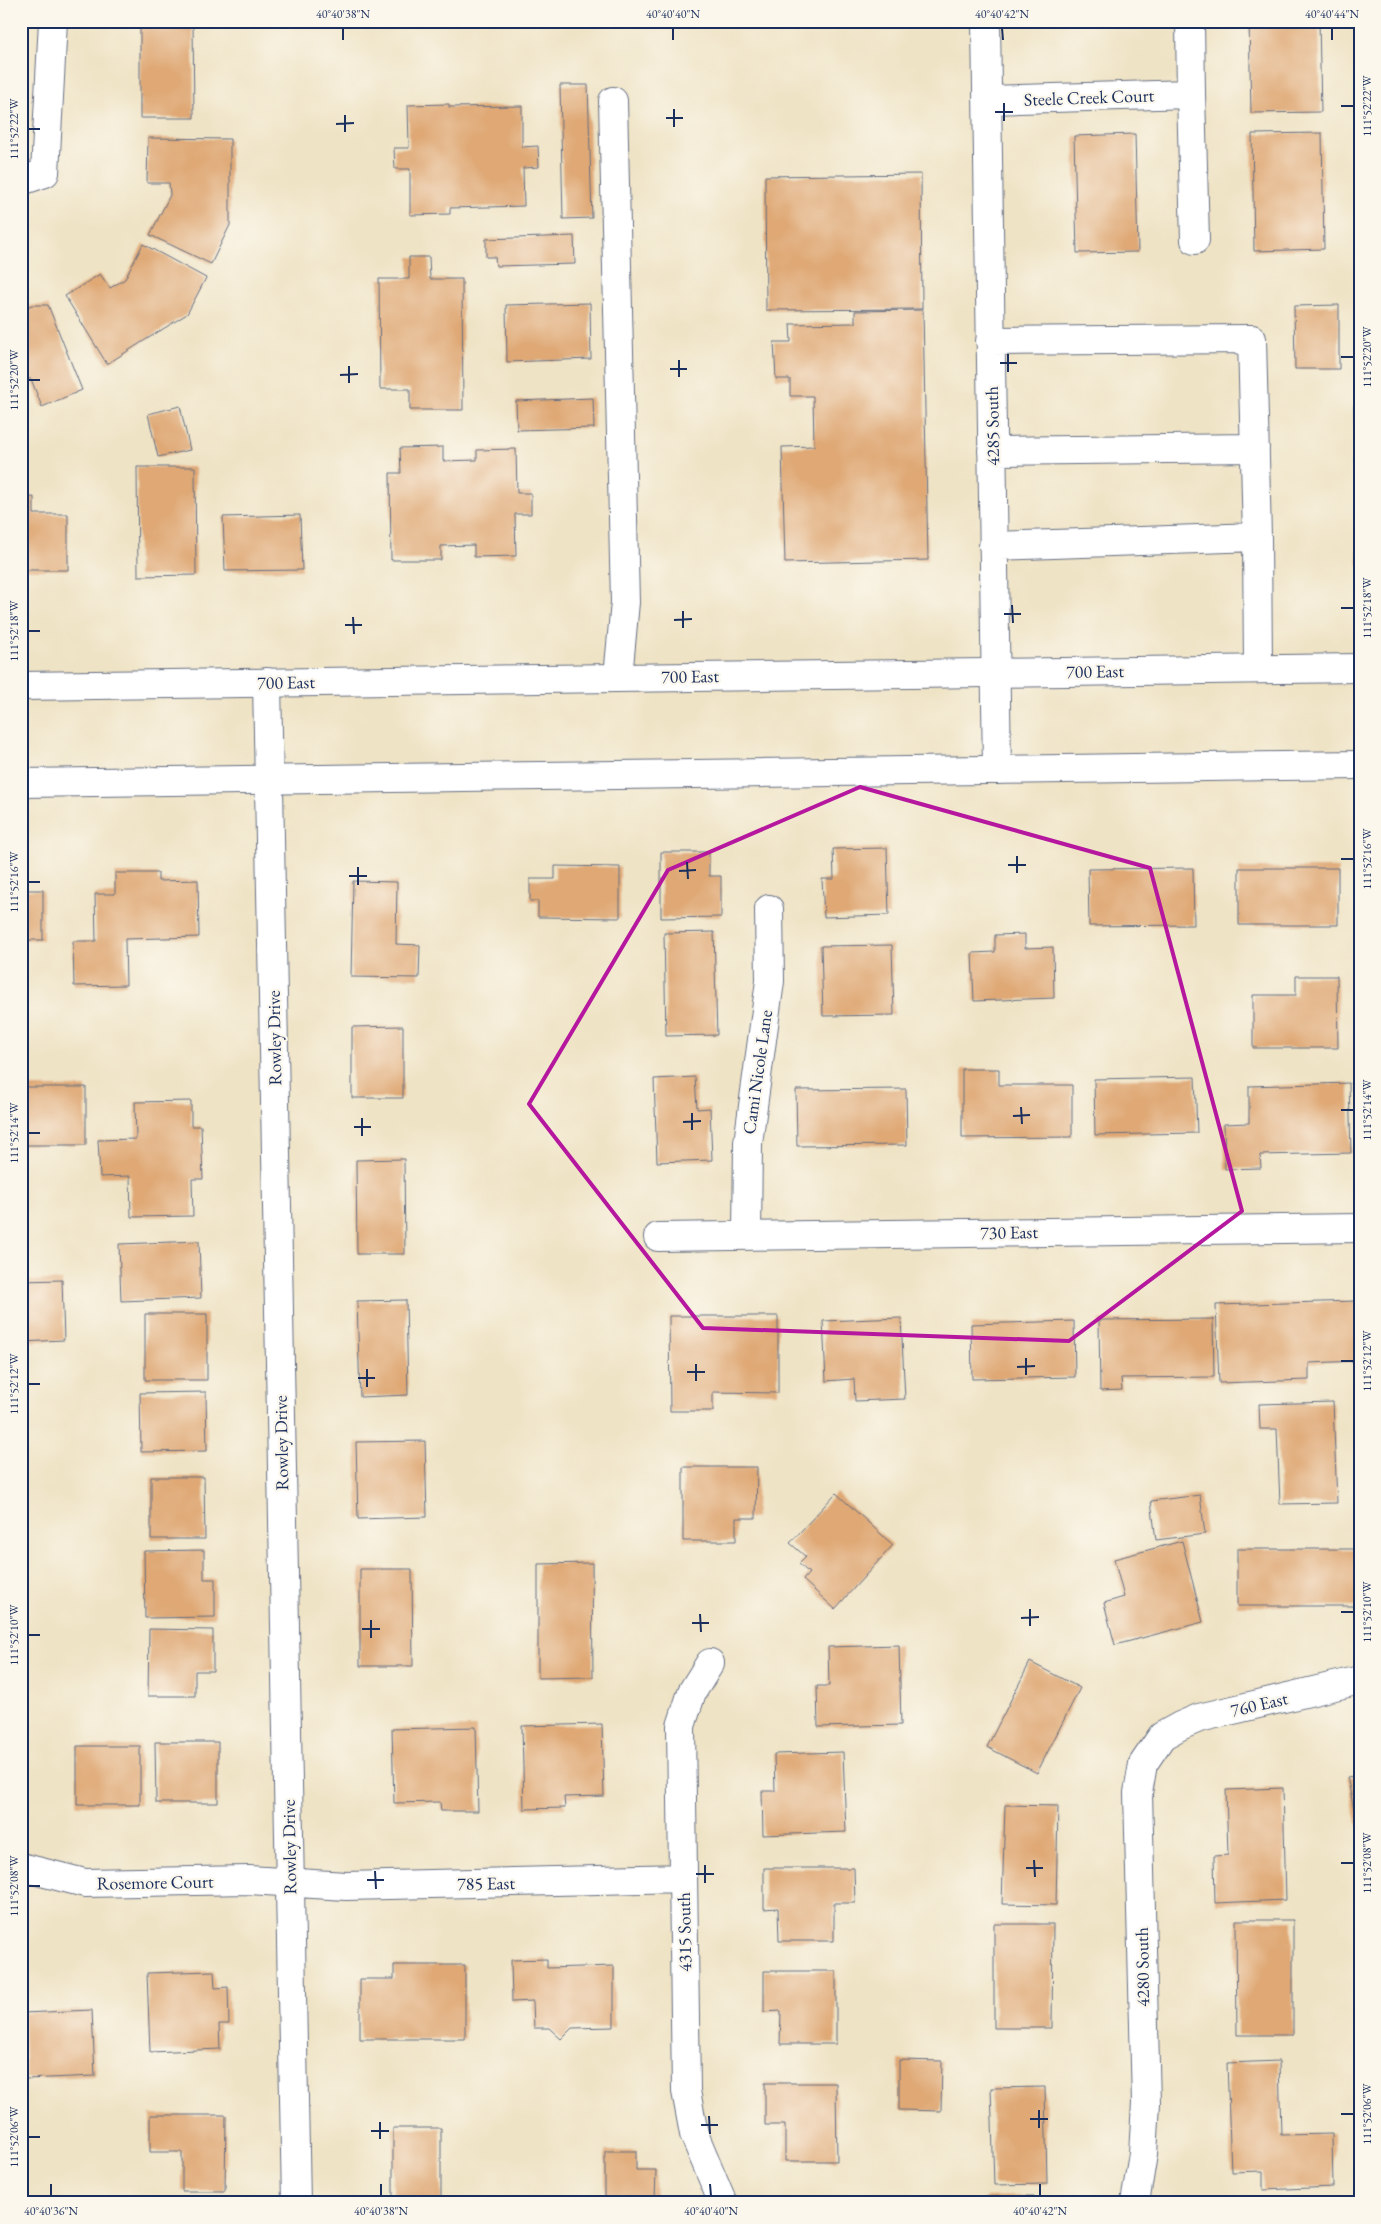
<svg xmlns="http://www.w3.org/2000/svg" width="1381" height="2224" font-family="'EB Garamond',serif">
	<rect width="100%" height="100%" fill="#fbf7ec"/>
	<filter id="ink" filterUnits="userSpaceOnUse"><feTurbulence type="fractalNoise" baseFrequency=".02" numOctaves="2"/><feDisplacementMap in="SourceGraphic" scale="10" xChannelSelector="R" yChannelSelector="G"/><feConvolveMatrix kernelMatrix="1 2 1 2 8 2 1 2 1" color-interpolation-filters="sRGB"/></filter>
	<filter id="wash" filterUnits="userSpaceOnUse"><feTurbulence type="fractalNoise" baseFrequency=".0096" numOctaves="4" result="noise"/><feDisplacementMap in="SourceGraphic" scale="20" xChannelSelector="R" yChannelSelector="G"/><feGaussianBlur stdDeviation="1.12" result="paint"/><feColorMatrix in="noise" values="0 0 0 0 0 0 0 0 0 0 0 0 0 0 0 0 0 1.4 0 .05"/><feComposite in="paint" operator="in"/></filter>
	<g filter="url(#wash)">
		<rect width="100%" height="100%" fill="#efe3c5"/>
		<g id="blocks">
			<path fill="#dfa875" d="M140,21h53l1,97h-54z
				M1249,21h70l2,91 -70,1z
				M560,85h28l4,133 -29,1z
				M449,104v3l73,-1v41l16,-1 1,21 -16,1 1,38 -74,2v6l-40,1v-46h-15l-1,-21h15l-1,-43z
				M1322,133l2,116 -70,2 -2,-117z
				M1135,134l3,118 -61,1 -3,-117z
				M148,138l82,1v86l-19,39 -61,-29 20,-40 -1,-12h-22z
				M921,174l1,135 -156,1 -1,-134z
				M574,236l1,28 -79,2 -1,-9h-9v-18z
				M143,244l63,34 -19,36 -80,50 -42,-68 35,-22 10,14 15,-9z
				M409,257h20l1,22h32l1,131h-53v-21h-30l-1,-110h30z
				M590,303l1,56 -84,3 -1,-57z
				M32,305h16l34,85 -40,17 -11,-28h-10v-70z
				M1339,305v64h-44l-1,-63z
				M923,310l5,250 -143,3 -3,-116 32,-1 -1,-50h-23v-17h-14l-2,-37h17l-1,-18 65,-1v-12z
				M593,398l1,30 -77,2 -1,-29z
				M180,406l10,44 -32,7 -10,-43z
				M1354,406h6v160h-2z
				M443,447v14l34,-1v-10l39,-1 1,44h14v21h-16l1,42 -42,1v-12l-33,1v14h-50l-1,-87h11l-1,-25z
				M137,467h58l1,108 -58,1z
				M34,497v17h34v56h-47v-72z
				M300,515l2,55 -77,1 -2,-54z
				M887,848l2,67 -65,2 -2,-38h12l-1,-30z
				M661,852h48v24h12v41l-60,1z
				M555,866l65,1v51l-82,-1v-16h-8v-22h25z
				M1193,868l1,57 -105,1 -1,-57z
				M1239,868h99v57h-99z
				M115,873h43v8l40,-1 1,57 -74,2 1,46 -52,1 -1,-45h23l-1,-47h20z
				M353,881l44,1 -1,62 24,1 -1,33 -68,-1z
				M21,890h22v50h-22z
				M714,932l3,103 -51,1 -2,-103z
				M1025,934v14l28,-1 1,51 -80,3 -2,-48 23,-1v-17z
				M892,945l2,70 -71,1 -2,-70z
				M1296,976h41l1,72h-85v-53h43z
				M403,1026v72h-51v-71z
				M962,1069h37v16h73v52l-110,1z
				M695,1077l2,32 13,-1 2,52 -55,2 -3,-83z
				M1195,1077l2,56 -102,2 -1,-56z
				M1349,1083l2,70 -91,2 1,13 -36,1 -1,-45 25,-1v-37z
				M21,1087h65v58h-65z
				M906,1089l1,56 -110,1 -1,-56z
				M191,1101v25h10l2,53h-11l1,37 -62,1 -1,-41 -30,1 -2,-37 38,-1 -1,-37z
				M404,1159l1,95h-48l-1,-94z
				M199,1241l2,57 -80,3 -2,-57z
				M62,1280l2,60 -43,2v-61z
				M406,1300l2,95 -48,2 -3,-96z
				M1356,1301l2,60 -49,2v17l-90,3 -3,-78z
				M145,1314h62v66h-62z
				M669,1316h109v77l-65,-1v19h-43z
				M901,1318l4,81 -50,2 -1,-22 -28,2 -3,-60z
				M1213,1319l1,58 -93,1 1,12 -22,1 -1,-71z
				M1074,1321l1,56 -103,2 -1,-55z
				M206,1392l1,59 -66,1 -1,-59z
				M1333,1402l4,101 -57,1 -3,-75h-17l-1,-25z
				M425,1441l2,76 -69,2 -2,-77z
				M683,1467h74l-1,51h-20v23h-53z
				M151,1477h53l1,62h-54z
				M836,1493l57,52 -58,64 -32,-29 6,-7 -10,-9 7,-7 -16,-14z
				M1200,1495l5,39 -49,6 -5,-39z
				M1182,1541l21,81 -88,23 -11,-42 20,-6 -10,-38z
				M1237,1549h123v57h-123z
				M204,1550v29h11v38l-70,1 -1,-67z
				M592,1563l1,114 -55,1v-114z
				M360,1569h52l1,97h-53z
				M149,1629l64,1v41h-18v25h-47z
				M899,1645l2,80 -83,2 -1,-41h12l-1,-39z
				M1030,1662l50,26 -43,85 -50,-26z
				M602,1724l2,72 -40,1 1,11 -41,1 -2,-83z
				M476,1727l2,84h-37l-1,-9 -46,1 -2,-74z
				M155,1742h63v61h-62z
				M77,1746h63v59h-63z
				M843,1752l3,80 -83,3 -1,-44h13l-1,-37z
				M1360,1775v57h-1l-12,-55z
				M1283,1788l3,112 -71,3 -1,-47 14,-1 -2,-65z
				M1005,1805l53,1 -2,99 -54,-1z
				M764,1868h90l1,35h-21v38h-55l-1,-33 -14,1z
				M1236,1920h57v115h-56z
				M994,1924h59l-1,104h-58z
				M547,1959v9l67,-2v61l-42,1 -11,11 -12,-11h-15l-1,-27 -21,1 -1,-42z
				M394,1965h71v74h-105v-60h34z
				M214,1971l1,17 13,-1 1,37h-10l1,25 -70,3 -3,-79z
				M764,1971h72v73h-56l1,-33 -17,1z
				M92,2010l3,66 -69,3 -3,-66z
				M899,2060l43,1 -1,50 -42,-1z
				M1279,2061l2,74 51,-1 1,53 -70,3v-19l-32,1 -4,-109z
				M765,2083h71l1,78h-52v-36h-20z
				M1045,2087l2,97 -53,1 -3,-97z
				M150,2115h76l-1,76h-43v-39h-32z
				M393,2128h48v75h-48z
				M605,2151h31v19h20l-1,30h11v3h-61z
				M1034,2196v7h-49v-6z
				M796,2201h50v2h-50z"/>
		</g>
	</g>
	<g filter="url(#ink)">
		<use href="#blocks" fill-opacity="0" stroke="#656e82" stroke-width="1"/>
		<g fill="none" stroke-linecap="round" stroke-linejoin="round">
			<defs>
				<path id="minor" d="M986,21l11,749
					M1191,94l4,146
					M987,100l204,-6 -1,-73
					M613,101l12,501 -7,75
					M21,181l24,-8 8,-152
					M990,341l262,-2 5,198
					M992,451l263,-3
					M993,546l264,-9 1,131
					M267,682l29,1521
					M747,1235l1,-92 22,-162 -1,-72
					M658,1237l702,-9
					M710,1663l-18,29 -11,34 5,365 8,43 29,69
					M21,1867l64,16 164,-3 97,6 337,-8
					M1135,2203l8,-49 3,-51 -8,-310 5,-29 19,-28 18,-10 19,-8 161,-38"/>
				<path id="major" d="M21,686l1339,-18
					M21,783l1339,-18"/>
			</defs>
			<use href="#minor" stroke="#656e82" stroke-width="30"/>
			<use href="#major" stroke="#656e82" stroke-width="30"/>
			<use href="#minor" stroke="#fff" stroke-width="28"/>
			<use href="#major" stroke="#fff" stroke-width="28"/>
		</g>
	</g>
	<path fill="none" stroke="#b5179e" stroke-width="4" stroke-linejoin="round" d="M860,787l290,81 92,343 -173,130 -366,-13 -174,-224 139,-234z"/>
	<path fill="none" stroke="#1b2f5e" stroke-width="2" d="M343,28v12M673,28v12M1002,28l1,12M1332,28v12M1004,103v18M1341,106h13M674,109v18M995,112h18M345,115v17M666,118h17M336,124l18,-1M28,129h12M1008,354v18M1341,357h13M679,360v17M1000,363h17M349,366v17M670,369h17M340,375l18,-1M28,380h12M1012,605l1,18M1341,608h13M683,611v17M1004,614h17M353,617l1,17M674,620l18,-1M345,625h17M28,631h12M1017,856v17M1341,859h13M687,862l1,17M1008,865h18M358,867v18M679,871l17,-1M349,876h18M28,882h12M1021,1107l1,17M1341,1110h13M692,1113v17M1013,1116l17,-1M362,1118v18M683,1122l18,-1M354,1127h17M28,1133h12M1026,1358v17M1341,1361h13M696,1364v17M1017,1367l18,-1M367,1369v18M687,1372h18M358,1378h17M28,1384h12M1030,1609v17M1341,1612h13M700,1614l1,18M1021,1618l18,-1M371,1620v18M692,1623h17M362,1629h18M28,1635h12M1034,1860l1,17M1341,1863h13M705,1865v18M1026,1868h17M375,1871l1,18M696,1874h18M367,1880h17M28,1886h12M1039,2110v18M1341,2114h13M709,2116l1,18M1030,2119h18M380,2122v17M701,2125h17M371,2131h18M28,2137h12M51,2184v12M381,2184v12M710,2184l1,12M1040,2184v12"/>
	<g text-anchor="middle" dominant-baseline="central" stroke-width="4.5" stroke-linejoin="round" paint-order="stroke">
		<g font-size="18" fill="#1b2f5e" stroke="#fbf7ec">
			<text transform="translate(1089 97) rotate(-2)">Steele Creek Court</text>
			<text transform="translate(992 426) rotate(-91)">4285 South</text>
			<text transform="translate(1095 671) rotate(-1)">700 East</text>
			<text transform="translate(690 676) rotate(-1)">700 East</text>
			<text transform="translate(286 682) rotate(-1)">700 East</text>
			<text transform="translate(274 1038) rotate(-91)">Rowley Drive</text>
			<text transform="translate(757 1072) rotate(-82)">Cami Nicole Lane</text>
			<text transform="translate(1009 1232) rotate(-1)">730 East</text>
			<text transform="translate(281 1443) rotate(-91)">Rowley Drive</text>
			<text transform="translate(1259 1704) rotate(-13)">760 East</text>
			<text transform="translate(289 1847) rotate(-91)">Rowley Drive</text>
			<text transform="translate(155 1882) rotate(-1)">Rosemore Court</text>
			<text transform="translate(486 1883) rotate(-1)">785 East</text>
			<text transform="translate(684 1932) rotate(-91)">4315 South</text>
			<text transform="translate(1142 1967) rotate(-91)">4280 South</text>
		</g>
	</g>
	<rect width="1381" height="2224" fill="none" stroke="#fbf7ec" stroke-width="55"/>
	<rect x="28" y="28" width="1326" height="2168" fill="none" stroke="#1b2f5e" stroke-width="2"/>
	<g font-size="12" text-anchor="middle" fill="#1b2f5e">
		<text x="343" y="18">40°40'38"N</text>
		<text x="673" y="18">40°40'40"N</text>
		<text x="1002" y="18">40°40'42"N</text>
		<text x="1332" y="18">40°40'44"N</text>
		<text transform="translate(1367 106) rotate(-90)" y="4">111°52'22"W</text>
		<text transform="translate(14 129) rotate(-90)" y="4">111°52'22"W</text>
		<text transform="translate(1367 357) rotate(-90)" y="4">111°52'20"W</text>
		<text transform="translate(14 380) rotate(-90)" y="4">111°52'20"W</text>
		<text transform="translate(1367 608) rotate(-90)" y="4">111°52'18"W</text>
		<text transform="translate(14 631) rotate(-90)" y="4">111°52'18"W</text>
		<text transform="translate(1367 859) rotate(-90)" y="4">111°52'16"W</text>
		<text transform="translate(14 882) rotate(-90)" y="4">111°52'16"W</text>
		<text transform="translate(1367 1110) rotate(-90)" y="4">111°52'14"W</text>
		<text transform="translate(14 1133) rotate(-90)" y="4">111°52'14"W</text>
		<text transform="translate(1367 1361) rotate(-90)" y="4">111°52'12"W</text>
		<text transform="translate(14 1384) rotate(-90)" y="4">111°52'12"W</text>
		<text transform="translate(1367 1612) rotate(-90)" y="4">111°52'10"W</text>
		<text transform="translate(14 1635) rotate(-90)" y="4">111°52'10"W</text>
		<text transform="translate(1367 1863) rotate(-90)" y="4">111°52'08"W</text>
		<text transform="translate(14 1886) rotate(-90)" y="4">111°52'08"W</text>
		<text transform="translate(1367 2114) rotate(-90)" y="4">111°52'06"W</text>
		<text transform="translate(14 2137) rotate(-90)" y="4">111°52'06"W</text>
		<text x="51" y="2215">40°40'36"N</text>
		<text x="381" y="2215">40°40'38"N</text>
		<text x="711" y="2215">40°40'40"N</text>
		<text x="1040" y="2215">40°40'42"N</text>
	</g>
</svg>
